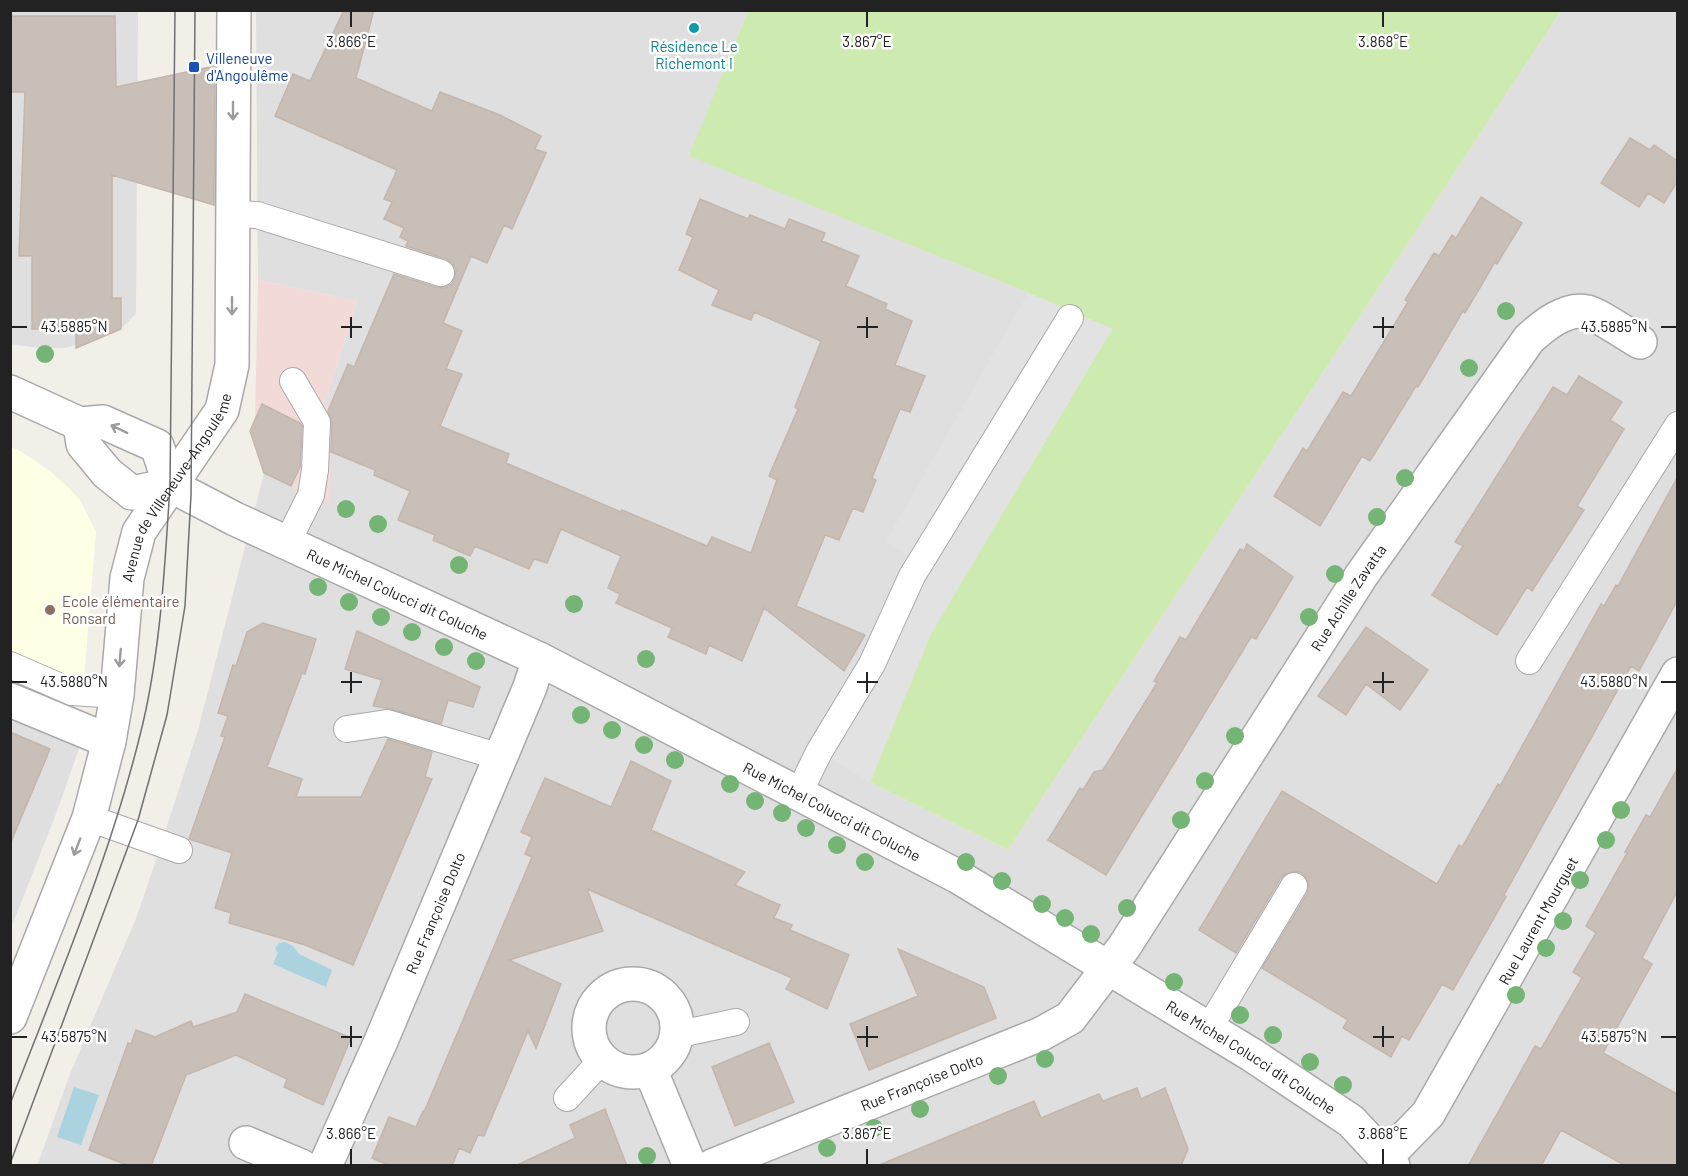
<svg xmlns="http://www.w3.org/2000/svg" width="1688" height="1176" font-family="Barlow,sans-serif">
	<rect width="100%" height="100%" fill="#f2efe9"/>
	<path fill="#e0dfdf" d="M10,11h128l-2,303 -15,15 -30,12 -27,7h-26l-27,-4z
		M256,11h492l-58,145 332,134 90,39 -181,305 -61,148 138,68 553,-839h116v1154l-1640,1 33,-92 67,-158 20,-59 41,-127 66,-257 66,32 -7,-100 6,-14 28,-90 -99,-21z
		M11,679l60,26 8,44 -23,65 -45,114z"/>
	<path fill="#f2dad9" d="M258,280l99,21 -28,90 -6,13 8,4 -1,98 -66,-33 -14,-42 5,-12z"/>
	<path fill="#ffffe5" d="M11,447l11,5 29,20 18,16 11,12 16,32 -12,148 -12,-1 -1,26 -60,-26z"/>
	<path fill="#cdebb0" d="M748,11h813l-553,839 -138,-68 61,-148 181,-305 -90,-39 -333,-134z"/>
	<path fill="#e2e2e2" d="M1028,293l84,36 -182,305 -60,148 -51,-30 101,-189 -34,-22z"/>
	<path fill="#aad3df" d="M285,942l8,4 6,8 33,16 -6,17 -53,-23 5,-11 -3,-5 4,-5z
		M74,1087l25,8 -18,50 -24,-8z"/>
	<path fill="#c7bfb8" stroke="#c4b6ab" stroke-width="1.5" d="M344,10h30l-18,68 76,33 8,-19 60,23 41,21 -6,13 11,4 -34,76 -8,-4 -17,38 -16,-7 -28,67 19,8 -16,38 16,5 -22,52 69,28 -3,9 115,49 1,-2 85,36 5,-9 39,16 26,-73 -8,-4 29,-67 -3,-2 26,-66 -67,-29 -3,8 -39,-15 7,-15 -40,-20 14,-33 -7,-3 14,-35 48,20 2,-4 35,14 4,-10 36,14 -3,8 37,15 -13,30 41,18 -2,5 27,12 -17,44 30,11 -15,36 -10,-3 -28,69 4,2 -13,32 -10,-4 -14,32 -14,-5 -29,71 69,29 -21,36 -80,-63 -22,53 -33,-16 -3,9 -38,-17 4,-9 -56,-25 4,-9 -12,-6 13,-32 -60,-27 -14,34 -13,-4 -5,10 -54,-23 -5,10 -37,-16 2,-5 -37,-15 12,-29 -36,-16 1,-5 -44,-18 1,-29 -4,-12 20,-47 6,3 40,-93 42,13 8,1 8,-4 3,-7 1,-7 -4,-7 -6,-4 -40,-13 2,-5 -8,-4 4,-9 -20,-9 8,-17 -8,-3 13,-29 -122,-54 18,-42 17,7z
		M10,16h105l1,71 99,-21 -1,139 -102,-30v123h9v31l-45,19v-19h-44v-73h-13l6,-164h-15z
		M1630,138l20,12 4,-5 23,16v21l-13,21 -16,-10 -9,14 -38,-24z
		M1481,197l41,26 -25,41 -2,-2 -30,51 -2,-2 -45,76 -2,-1 -46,75 -8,-5 -42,70 -46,-30 29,-48 4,3 36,-59 8,4 57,-94 -3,-2 29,-47 5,3 13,-21 4,3z
		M1579,376l43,26 -12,18 14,9 -47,77 7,4 -52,81 -5,-4 -30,48 -65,-40 31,-49 -8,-4 98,-155 14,8z
		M262,404l38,19 2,3 -2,41 -9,19 -27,-13 -14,-42z
		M1677,478v123l-38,70 -8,-5 -127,229 2,2 -53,93 -11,-6 -33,56 -7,-4 -11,21 -48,-29 5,-8 -86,-52 45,-74 2,-8 -2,-7 -5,-6 -8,-2 -7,2 -6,5 -45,75 -37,-23 83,-139 155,93 22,-39 3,2 36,-63 2,2 101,-182 3,2 12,-21 2,1z
		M1247,544l46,33 -37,62 -5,-2 -145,238 -58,-35 32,-52 3,2 11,-18 9,-2 54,-87 -3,-2 26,-44 6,3 54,-91 4,2z
		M263,623l53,16 -11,35 -3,-1 -35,94 35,12 -6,18h65l27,-58 44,13 -7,25 7,2 -79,186 -48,-20 -76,-22 2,-10 -16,-5 17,-55 -43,-14 36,-102 -4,-1 7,-20 -10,-3 15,-48 3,1 11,-34z
		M1366,627l62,43 -28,40 -34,-26 -20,31 -28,-19z
		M357,631l123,56 -7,20 -25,-7 -7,24 -50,-15 -18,-3 9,-26 -37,-11z
		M10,732l40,17 -39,93h-1z
		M631,761l40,20 -20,49 94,42 -10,13 45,20 -6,13 18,7 -2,5 59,25 -22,54 -41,-20 6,-11 -205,-89 16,42 -94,29 52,24 -25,64 -8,-17 -44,105 -6,-1 -8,18 -11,-5 -7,18h-61l-19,-8 17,-41 27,10 7,-16 1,1 108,-255 -7,-3 7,-17 -11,-5 24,-54 66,29z
		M1677,769v123l-35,66 10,6 -49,89 74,41v72h-51l-65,-36 -20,36h-73l67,-120 6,3 41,-71 -9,-6 23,-39 -10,-7 41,-73 -2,-1 21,-37 4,2z
		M898,949l86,38 12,31 -127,52 -19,-46 68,-28z
		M245,994l106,44 -28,67 -39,-18 3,-8 -51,-24 -50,20 -35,91h-22l-40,-16 39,-107 3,1 5,-14 19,7 36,-16 2,6 44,-15z
		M769,1043l25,59 -59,24 -23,-59z
		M1137,1088l4,11 24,-11 23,61 -7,17h-304l157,-65 7,17 58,-24 4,7z
		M605,1109l22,57h-112l60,-28 -5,-13z"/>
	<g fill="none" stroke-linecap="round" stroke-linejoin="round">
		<defs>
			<path id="service" d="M233,214l24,1 184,58
				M287,543l24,-48 4,-25 2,-48 -24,-41
				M1529,661l149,-236
				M10,665l62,27 45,3
				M347,729l40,-6 113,34
				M799,793l20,-41 53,-88 40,-88 158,-258
				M89,818l90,32
				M1209,1028l85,-142
				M675,1035l61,-13
				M567,1098l35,-38"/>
			<g id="minor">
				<path d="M10,392l70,32 23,-2 54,24 13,39"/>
				<path id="s1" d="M80,424l3,20 24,29 25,20 38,-8 65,34 304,140 418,217 295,179 99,66 42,45"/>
				<path d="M10,700l99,41"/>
				<circle cx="633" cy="1028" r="44"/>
				<path id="s2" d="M10,1017l79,-199 20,-77 8,-46 10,-117 12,-46 83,-122 10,-45 2,-355"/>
				<path d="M650,1069l40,97"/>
				<path d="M246,1143l55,23"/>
				<path id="s3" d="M1385,1158l43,-44 250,-440"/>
				<path id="s4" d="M325,1166l56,-125 149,-354 9,-28"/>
				<path id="s5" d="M712,1166l329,-132 29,-16 54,-71 237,-371 168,-237c14,-13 37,-32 58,-27 10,2 41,23 53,30"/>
			</g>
		</defs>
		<use href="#service" stroke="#a9a9a9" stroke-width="28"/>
		<use href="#minor" stroke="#a9a9a9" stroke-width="36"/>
		<use href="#service" stroke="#fff" stroke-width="26"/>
		<use href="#minor" stroke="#fff" stroke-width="33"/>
		<path stroke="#707070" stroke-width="1.5" d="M10,1104c48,-125 102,-250 133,-381 18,-78 22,-159 27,-238l5,-475
			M10,1164l128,-344 29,-105 18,-109 6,-111 4,-485"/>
	</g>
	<g fill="#74b475">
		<circle cx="1506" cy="311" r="9"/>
		<circle cx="45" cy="354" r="9"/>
		<circle cx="1469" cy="368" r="9"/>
		<circle cx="1405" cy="478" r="9"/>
		<circle cx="346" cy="509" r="9"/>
		<circle cx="1377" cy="517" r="9"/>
		<circle cx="378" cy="524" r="9"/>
		<circle cx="459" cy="565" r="9"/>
		<circle cx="1335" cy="574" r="9"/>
		<circle cx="318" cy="587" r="9"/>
		<circle cx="349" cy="602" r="9"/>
		<circle cx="574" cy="604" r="9"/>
		<circle cx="381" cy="617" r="9"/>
		<circle cx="1309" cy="617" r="9"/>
		<circle cx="412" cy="632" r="9"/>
		<circle cx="444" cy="647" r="9"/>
		<circle cx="646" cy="659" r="9"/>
		<circle cx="476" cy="661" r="9"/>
		<circle cx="581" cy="715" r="9"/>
		<circle cx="612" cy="730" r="9"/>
		<circle cx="1235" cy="736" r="9"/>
		<circle cx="644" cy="745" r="9"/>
		<circle cx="675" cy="760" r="9"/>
		<circle cx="1205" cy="781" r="9"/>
		<circle cx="730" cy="784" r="9"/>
		<circle cx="755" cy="801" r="9"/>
		<circle cx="1621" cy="810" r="9"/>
		<circle cx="782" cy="813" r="9"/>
		<circle cx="1181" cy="820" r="9"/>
		<circle cx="806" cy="828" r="9"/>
		<circle cx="1606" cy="840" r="9"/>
		<circle cx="837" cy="845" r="9"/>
		<circle cx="865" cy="862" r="9"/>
		<circle cx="966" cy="862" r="9"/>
		<circle cx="1580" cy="880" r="9"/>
		<circle cx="1002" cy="881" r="9"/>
		<circle cx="1042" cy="904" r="9"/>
		<circle cx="1127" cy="908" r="9"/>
		<circle cx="1065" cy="918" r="9"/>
		<circle cx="1563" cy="921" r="9"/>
		<circle cx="1091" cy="934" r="9"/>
		<circle cx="1546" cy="948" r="9"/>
		<circle cx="1174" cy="982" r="9"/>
		<circle cx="1516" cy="995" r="9"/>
		<circle cx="1240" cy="1015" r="9"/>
		<circle cx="1273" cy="1035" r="9"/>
		<circle cx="1045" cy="1059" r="9"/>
		<circle cx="1310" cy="1062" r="9"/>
		<circle cx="998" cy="1076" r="9"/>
		<circle cx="1343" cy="1085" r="9"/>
		<circle cx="920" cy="1109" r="9"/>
		<circle cx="874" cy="1128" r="9"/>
		<circle cx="827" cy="1148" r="9"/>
		<circle cx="647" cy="1156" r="9"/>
	</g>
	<defs><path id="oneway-shaft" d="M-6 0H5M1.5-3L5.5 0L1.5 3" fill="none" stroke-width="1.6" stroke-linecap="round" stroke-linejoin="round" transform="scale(1.5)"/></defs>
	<g stroke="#9c9c9c">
		<use href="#oneway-shaft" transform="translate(233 111) rotate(90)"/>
		<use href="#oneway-shaft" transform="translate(232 306) rotate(90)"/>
		<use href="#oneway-shaft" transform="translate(119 429) rotate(-154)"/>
		<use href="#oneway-shaft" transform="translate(120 658) rotate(95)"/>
		<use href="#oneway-shaft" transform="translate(77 847) rotate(111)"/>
	</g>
	<path fill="none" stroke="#222" stroke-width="2" d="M351,12v15M867,12v15M1383,12v15M351,317v21M867,317v21M1383,317v21M12,327h15M341,327h21M857,327h21M1373,327h21M1661,327h15M351,672v21M867,672v21M1383,672v21M12,682h15M341,682h21M857,682h21M1373,682h21M1661,682h15M351,1026v21M867,1026v21M1383,1026v21M12,1037h15M341,1037h21M857,1037h21M1373,1037h21M1661,1037h15M351,1149v15M867,1149v15M1383,1149v15"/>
	<circle fill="#0f9aa8" stroke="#fff" stroke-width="2" cx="694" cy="28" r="6"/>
	<rect fill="#1a4fb4" stroke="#fff" stroke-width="2" x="188" y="61" width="12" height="12" rx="3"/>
	<circle fill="#8d6e63" stroke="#fff" stroke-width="2" cx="50" cy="610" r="6"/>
	<g text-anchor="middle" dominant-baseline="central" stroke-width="5" stroke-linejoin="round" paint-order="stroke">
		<g font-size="15" fill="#0d838f" stroke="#fff">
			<text x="694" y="46">Résidence Le<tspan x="694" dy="17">Richemont I</tspan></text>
		</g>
		<g font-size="15" fill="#164399" stroke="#fff" text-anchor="start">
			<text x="206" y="58">Villeneuve<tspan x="206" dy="17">d'Angoulême</tspan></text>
		</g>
		<g font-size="15" fill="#222" stroke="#fff">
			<text stroke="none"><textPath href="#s2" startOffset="562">Avenue de Villeneuve-Angoulème</textPath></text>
			<text stroke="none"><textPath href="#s1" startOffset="381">Rue Michel Colucci dit Coluche</textPath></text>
			<text stroke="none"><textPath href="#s5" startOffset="892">Rue Achille Zavatta</textPath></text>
			<text stroke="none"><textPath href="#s1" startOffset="867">Rue Michel Colucci dit Coluche</textPath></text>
			<text stroke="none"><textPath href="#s4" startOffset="276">Rue Françoise Dolto</textPath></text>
			<text stroke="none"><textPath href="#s3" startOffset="284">Rue Laurent Mourguet</textPath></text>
			<text stroke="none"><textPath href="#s1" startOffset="1353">Rue Michel Colucci dit Coluche</textPath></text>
			<text stroke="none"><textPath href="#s5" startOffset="226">Rue Françoise Dolto</textPath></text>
		</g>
		<g font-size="15" fill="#785e54" stroke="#fff" text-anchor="start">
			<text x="62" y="601">Ecole élémentaire<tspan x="62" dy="17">Ronsard</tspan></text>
		</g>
	</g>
	<g font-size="15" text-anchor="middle" fill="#222" stroke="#fff" stroke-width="5" stroke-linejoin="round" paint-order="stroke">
		<text x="351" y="47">3.866°E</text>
		<text x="867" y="47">3.867°E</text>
		<text x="1383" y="47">3.868°E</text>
		<text x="74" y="332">43.5885°N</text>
		<text x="1614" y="332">43.5885°N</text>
		<text x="74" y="687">43.5880°N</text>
		<text x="1614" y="687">43.5880°N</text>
		<text x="74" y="1042">43.5875°N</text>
		<text x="1614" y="1042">43.5875°N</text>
		<text x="351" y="1139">3.866°E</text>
		<text x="867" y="1139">3.867°E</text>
		<text x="1383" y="1139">3.868°E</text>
	</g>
	<rect width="1688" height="1176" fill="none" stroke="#222222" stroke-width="24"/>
</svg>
